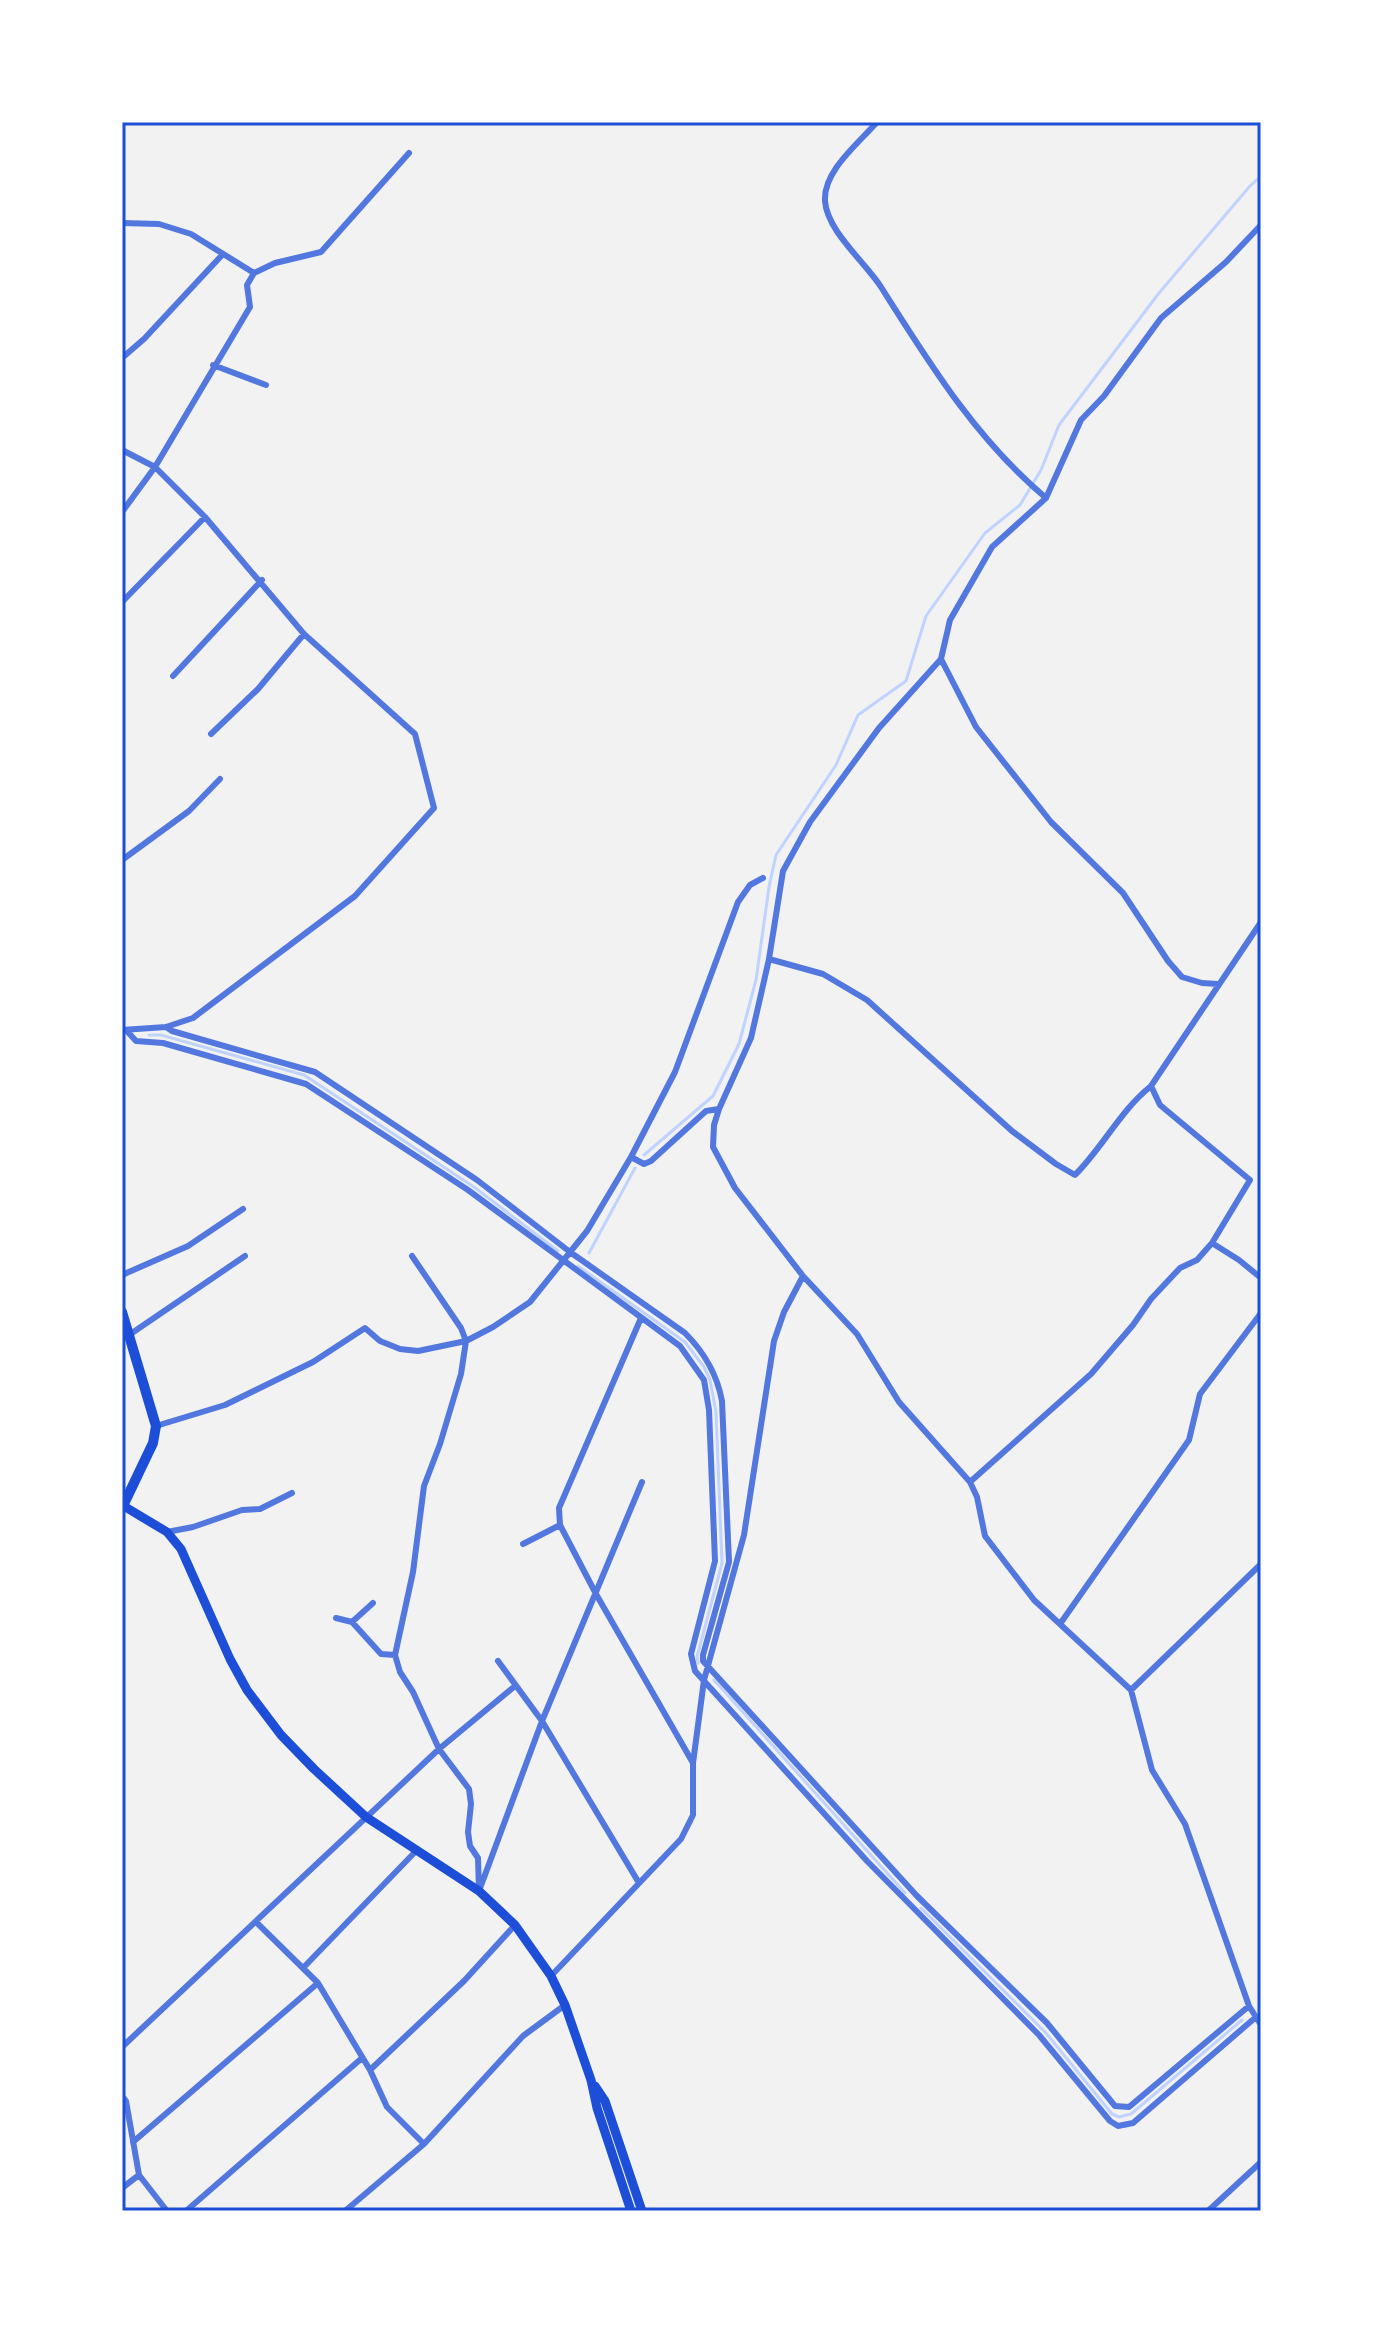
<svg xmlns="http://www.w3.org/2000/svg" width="1383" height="2333" font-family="Raleway,sans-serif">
	<rect width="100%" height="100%" fill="#f2f2f2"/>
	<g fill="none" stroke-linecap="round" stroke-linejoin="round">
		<path stroke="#bfd3fe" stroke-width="3" d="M149,1035h12l143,40 170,112 84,64
			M644,1155l69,-59 26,-52 17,-64 13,-93 7,-32 60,-90 22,-50 48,-34 20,-65 59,-83 35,-28 21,-35 18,-45 100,-132 91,-107 11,-10
			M589,1253l46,-85
			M578,1266l107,76 19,25 6,13 6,32 6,151 -25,94 1,6
			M714,1680l191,213
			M921,1908l125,125 66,81 7,3 12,-3 111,-94"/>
		<path stroke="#5277de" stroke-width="6" d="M877,122c-18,21 -54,49 -52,79 2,30 40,61 56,86 49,77 94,151 165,211
			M122,223l37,1 32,10 63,39
			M122,358l22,-19 79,-85
			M213,365l53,20
			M122,450l33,17 50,50 99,117 111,100 19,74 -79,88 -162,122 -27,9 -44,3
			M122,512l33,-45 95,-160 -3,-22 7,-12 21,-10 46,-11 88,-99
			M122,602l83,-85
			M941,659l35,68 75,95 72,71 45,68 14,16 20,6 16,1
			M173,676l89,-96
			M211,734l47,-45 46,-55
			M122,860l67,-49 31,-32
			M1261,922l-110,164 9,19 90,75 -38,63 27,17 22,18
			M769,959l54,15 44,26 145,131 44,33 19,11c28,-28 45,-64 76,-89
			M166,1027l6,4 143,41 162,108 93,72 115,81c19,19 32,41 37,68l7,161 -26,93v6l214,235 130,127 68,83 14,1 120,-101
			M126,1030l10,11 27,2 143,41 162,106 212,156 24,34 5,30 6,151 -24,93 4,17 172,190 172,174 71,86 8,5 15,-3 123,-106
			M631,1157l13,7 7,-3 55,-50 13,-2
			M412,1256l49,72 5,13 -5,33 -21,70 -16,42 -11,86 -18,83 5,17 13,20 26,57 30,40 2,15 -3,28 2,14 8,12 1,33 63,-170 100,-239
			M122,1275l66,-29 55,-37
			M803,1276l54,58 42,68 71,80 7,15 8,39 49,64 97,90
			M641,1318l-82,190 1,17 36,69 97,169
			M129,1335l116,-79
			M156,1426l69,-21 88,-43 52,-34 15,13 20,8 18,2 48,-10 27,-14 37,-25 57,-71 44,-74 44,-85 63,-170 12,-17 13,-7
			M970,1482l121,-108 42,-49 18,-26 29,-31 17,-8 15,-17
			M167,1532l26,-5 49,-17 18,-1 32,-16
			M523,1544l37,-19
			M1261,1564l-130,126 21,80 33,54 64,182 12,19
			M336,1618l16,4 29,32 14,1
			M352,1622l21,-19
			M1060,1624l129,-184 11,-46 61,-81
			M498,1661l44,60 97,162
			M256,1922l62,61 52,87 17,37 37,37
			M303,1968l113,-117
			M551,1976l130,-137 12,-24v-52l11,-83 40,-145 30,-194 10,-29 19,-36 -68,-88 -22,-41 1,-22 5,-16 32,-71 18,-79 14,-88 27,-49 69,-94 62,-69 9,-39 42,-73 54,-49 35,-78 23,-24 57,-78 65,-56 35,-37
			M122,2047l317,-298 76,-63
			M370,2070l94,-89 51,-56
			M122,2096l4,5 13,74 28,36
			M133,2142l185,-159
			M122,2188l17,-13
			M186,2211l176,-153
			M345,2211l79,-67 99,-108 42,-31
			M1208,2211l53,-49"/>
		<path stroke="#1d4ed8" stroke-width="9" d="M122,1505l45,27 14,17 49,110 17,31 34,45 33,34 52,48 113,74 36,34 36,51 14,29 26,75 6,28 34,103
			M595,2086l10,15 37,110"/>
		<path stroke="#1d4ed8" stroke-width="10" d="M122,1312l34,114 -3,17 -31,65"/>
	</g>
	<rect width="1383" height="2333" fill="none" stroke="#ffffff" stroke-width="248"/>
	<rect x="124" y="124" width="1135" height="2085" fill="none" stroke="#1d4ed8" stroke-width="3"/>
</svg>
